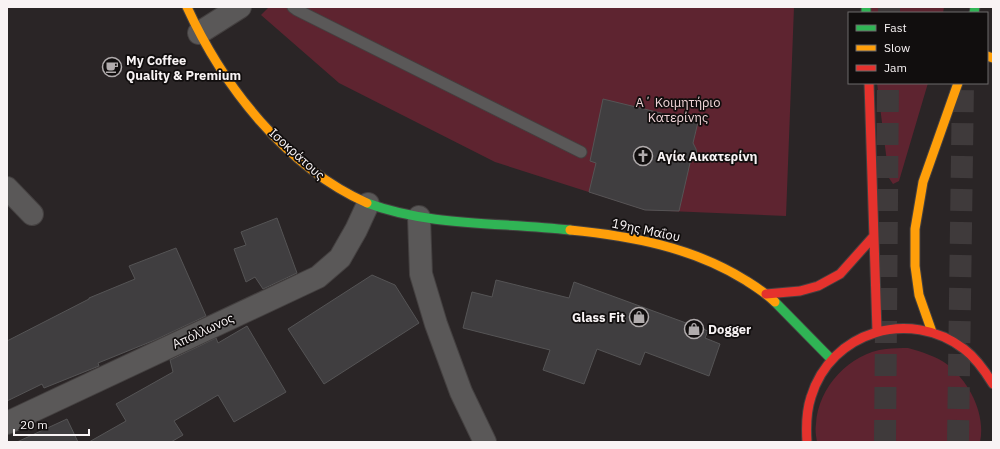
<svg xmlns="http://www.w3.org/2000/svg" width="1000" height="449" font-family="'IBM Plex Sans',sans-serif">
	<rect width="100%" height="100%" fill="#2a2526"/>
	<path fill="#5e2430" d="M269,7h525l-8,209 -141,-6 -150,-48 -156,-79 -78,-68z
		M871,7h73l-1,6h-72z
		M877,83h51l-29,98 -6,3 -4,-6z
		M908,348c14,4 28,8 40,17 21,17 38,49 32,77h-163c-1,-6 -2,-12 -1,-18 2,-37 34,-71 70,-75 7,-1 15,-1 22,-1z"/>
	<path fill="#403e40" stroke="#555455" d="M603,99l95,23 -5,21 3,6 1,5 -7,9 -11,48 -34,-1 -56,-18 7,-29 -6,-2z
		M277,218l20,55 -34,16 -8,-12 -9,5 -12,-33 12,-4 -5,-13z
		M176,248l30,68 -51,24 -57,23 1,3 -55,22 -2,-4 -35,17v-60l82,-42v-1l46,-19 -6,-13z
		M372,275l23,10 24,38 -95,61 -36,-55z
		M496,280l73,18 5,-16 134,49 -3,7 15,6 -11,32 -64,-24 -5,13 -43,-16 -13,35 -41,-14 7,-20 -87,-22 9,-36 20,5z
		M247,326l39,66 -52,30 -16,-27 -44,26 9,14 -12,7h-82l37,-21 -10,-17 57,-32 -3,-12 46,-22 2,5z
		M67,419l11,23h-61z"/>
	<g fill="none" stroke-linecap="round" stroke-linejoin="round">
		<path stroke="#3f3a3b" stroke-width="22" stroke-dasharray="22 11" stroke-linecap="butt" d="M889,13v-6
			M885,442l3,-359
			M958,442l5,-359"/>
		<defs>
			<path id="lane" d="M293,7l4,3 284,142"/>
			<path id="street" d="M199,33l41,-26
				M7,188l25,26
				M419,217l2,57 15,50 25,68 24,50
				M7,423l311,-146 22,-19 16,-28 12,-26"/>
			<path id="fast" d="M866,7v6
				M974,13l1,-6
				M367,203c64,24 136,19 203,27
				M775,302l56,57"/>
			<path id="slow" d="M187,7c36,79 99,160 180,196
				M987,56l6,2
				M570,230c61,6 122,17 175,50 11,7 21,13 30,22
				M932,332l-13,-37 -4,-29v-37l8,-47 35,-99"/>
			<path id="jam" d="M869,83l8,248
				M766,294l34,-3 18,-5 22,-12 33,-37
				M807,442c-1,-15 -1,-30 4,-45 20,-66 99,-89 153,-48 12,9 21,22 29,35"/>
		</defs>
		<use href="#lane" stroke="#444040" stroke-width="13"/>
		<use href="#street" stroke="#444040" stroke-width="24"/>
		<use href="#fast" stroke="#444040" stroke-width="11"/>
		<use href="#slow" stroke="#444040" stroke-width="11"/>
		<use href="#jam" stroke="#444040" stroke-width="11"/>
		<use href="#lane" stroke="#5a5858" stroke-width="11"/>
		<use href="#street" stroke="#5a5858" stroke-width="22"/>
		<use href="#fast" stroke="#30b455" stroke-width="9"/>
		<use href="#slow" stroke="#ff9f0a" stroke-width="9"/>
		<use href="#jam" stroke="#e5322d" stroke-width="9"/>
	</g>
	<defs>
		<symbol id="cafe-ring" viewBox="-11 -11 22 22"><circle r="9.5" fill="#110e0e" stroke="#b0abac" stroke-width="1.5"/><path d="M-5.5-4.5H6V0H3Q3 3.5 0 3.5H-2.5Q-5.5 3.5-5.5 0ZM3-3.2v2h1.7v-2ZM-6 4.5H4V6H-6Z" fill="#b0abac"/></symbol>
		<symbol id="church-ring" viewBox="-11 -11 22 22"><circle r="9.5" fill="#110e0e" stroke="#b0abac" stroke-width="1.5"/><path d="M-1.2-6h2.4v3.5h3.3v2.4h-3.3V6h-2.4V-.1h-3.3v-2.4h3.3Z" fill="#b0abac"/></symbol>
		<symbol id="shop-ring" viewBox="-11 -11 22 22"><circle r="9.5" fill="#110e0e" stroke="#b0abac" stroke-width="1.5"/><path d="M-5-2.5h2.3a2.7 3.5 0 0 1 5.4 0H5L5.5 6h-11ZM-1.5-2.5h3a1.5 2.3 0 0 0-3 0Z" fill="#b0abac"/></symbol>
	</defs>
	<g fill-rule="evenodd">
		<use href="#cafe-ring" x="101" y="56" width="22" height="22"/>
		<use href="#church-ring" x="632" y="145" width="22" height="22"/>
		<use href="#shop-ring" x="628" y="306" width="22" height="22"/>
		<use href="#shop-ring" x="683" y="318" width="22" height="22"/>
	</g>
	<g text-anchor="middle" dominant-baseline="central" stroke-width="3.5" stroke-linejoin="round" paint-order="stroke">
		<g font-size="13" font-weight="bold" fill="#f8f3f4" stroke="#110e0e" text-anchor="start">
			<text x="126" y="60">My Coffee<tspan x="126" dy="15">Quality &amp; Premium</tspan></text>
			<text x="657" y="156">Αγία Αικατερίνη</text>
			<text x="625" y="317" text-anchor="end">Glass Fit</text>
			<text x="708" y="329">Dogger</text>
		</g>
		<g font-size="13" fill="#f0d5d8" stroke="#110e0e">
			<text x="678" y="102">Α΄ Κοιμητήριο<tspan x="678" dy="15">Κατερίνης</tspan></text>
		</g>
		<g font-size="13" fill="#f8f3f4" stroke="#110e0e">
			<text transform="translate(297 154) rotate(42)">Ισοκράτους</text>
			<text transform="translate(646 230) rotate(12)">19ης Μαΐου</text>
			<text transform="translate(203 331) rotate(-25)">Απόλλωνος</text>
		</g>
	</g>
	<rect width="1000" height="449" fill="none" stroke="#f8f3f4" stroke-width="16"/>
	<rect x="848" y="12" width="140" height="72" fill="#110e0e" stroke="#6d6a6a"/>
	<rect x="856" y="25" width="20" height="6" fill="#30b455" stroke="#6d6a6a"/>
	<text x="884" y="32" font-size="12" fill="#f8f3f4">Fast</text>
	<rect x="856" y="45" width="20" height="6" fill="#ff9f0a" stroke="#6d6a6a"/>
	<text x="884" y="52" font-size="12" fill="#f8f3f4">Slow</text>
	<rect x="856" y="65" width="20" height="6" fill="#e5322d" stroke="#6d6a6a"/>
	<text x="884" y="72" font-size="12" fill="#f8f3f4">Jam</text>
	<path d="M14 429v6h75v-6" fill="none" stroke="#f8f3f4" stroke-width="2"/>
	<text x="20" y="429" font-size="12" fill="#f8f3f4" stroke="#110e0e" stroke-width="3" paint-order="stroke">20 m</text>
</svg>
